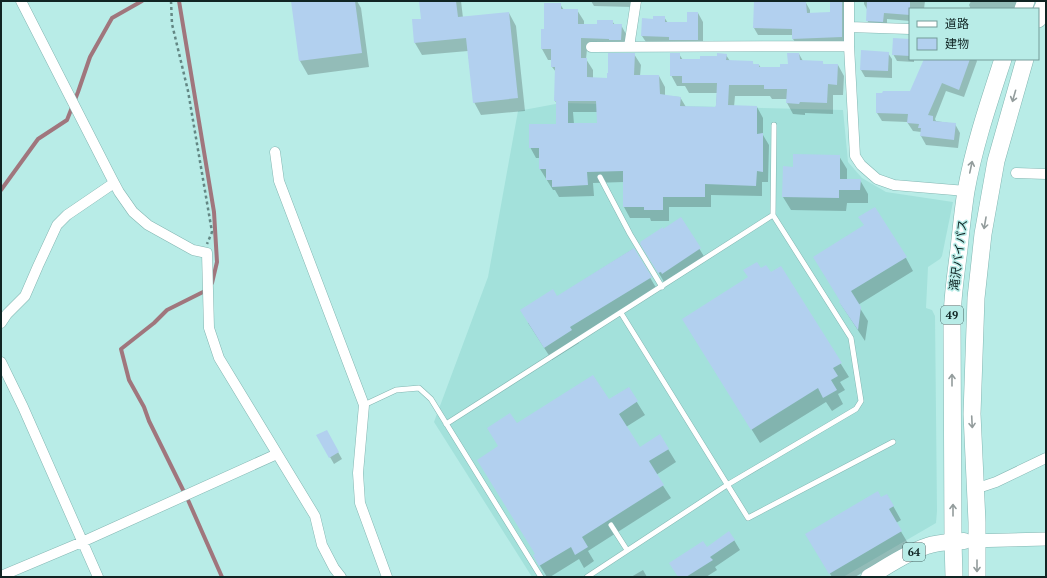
<svg xmlns="http://www.w3.org/2000/svg" width="1047" height="578" font-family="'PT Serif','Noto Sans JP',serif">
	<rect width="100%" height="100%" fill="#b8ece7"/>
	<path fill="#a3e1db" d="M561,103l282,7 5,52 14,16 24,14 67,10 -11,54 -2,3 -12,8 -2,41 6,2 3,6 2,195 -1,12 -93,54h-311l-98,-155 54,-145 30,-166z"/>
	<path fill="#0003" fill-rule="evenodd" d="M292,1h65l4,7 8,59 -61,8 -8,-14z
		M420,1h41l2,17 46,-5 7,13 9,85 -44,4 -7,-13 -6,-51 -46,4 -7,-12 7,-23z
		M591,1h41v6l-38,-1z
		M755,1h20l1,2h30l4,7v4l21,-1v-12h14v43l-48,1 -4,-6v-4h-35l-4,-7z
		M864,1h61l-1,8h-14v12l-23,-2v9l-16,-1 -4,-7 1,-9 -4,-7z
		M971,1h47l-3,8h-45v-2l-1,-2z
		M560,4l4,6h13l7,11v4h14l14,-4 3,4h6l6,11v15l-40,-2 -1,10 7,11v8l15,1 26,-25 7,11 -1,11h19l6,11v9l15,1 6,10 30,1 1,-15h-28l-4,-7h-8l-6,-11 8,-21 4,6h18l25,-5 4,6 22,1 2,3h5l2,3h20l8,-3 10,-11 4,7 19,1 2,3h14l6,11 -1,19h-10v19l-28,-1v2l-12,-1 -6,-11v-4h-15l-2,-3h-35l-1,11h23l6,11v17l6,10 -1,37h-6v14l-51,-1v12h-42v14h-18l-1,-3h-20l-6,-11v-25l-31,1 1,13 -35,1 -4,-7h-2l-13,-21v-11h-4l-6,-11 27,-22v-22l-2,-2 1,-29 -4,-5v-7h-4l-6,-11v-19h3zM573,112h24l1,12h-24z
		M698,13l5,9v27l-55,-4 -6,-9v-17l12,1 10,-3 4,6 20,1z
		M910,40v19h4v3l-17,-1 -4,-7z
		M888,53l4,6v19l-27,-1 -4,-7z
		M925,59h51l1,2 -13,36 -18,-6 -11,28 1,2 19,3 5,9 -2,15 -32,-3 -5,-9v-4l-8,-1 -6,-9 -25,-1 -5,-8 34,-21z
		M839,156l8,13v11h13l8,14v9h-21l-1,8 -55,-1 -8,-13 11,-29z
		M681,219l24,39 -41,24 -22,-38z
		M865,226l41,32 7,13 -55,34 10,16 -3,20 -25,-38z
		M633,249l25,42 -81,49 2,3 -27,17 -24,-37 29,-26z
		M781,268l68,109 -9,5 5,8 -7,4 5,10 -11,7 -6,-9 -66,41 -68,-110 68,-63 11,4z
		M628,388l17,27 -19,12 13,21 29,1 8,13 -20,13 15,23 -83,53 6,10 -10,7 -5,-9 -29,18h-3l-13,-21 2,-2 -37,-107 17,-23 93,-23z
		M326,431l16,28 -8,5 -16,-28z
		M887,495l14,25 -5,3 13,22 -54,32h-23l-26,-43z
		M734,540l6,10 -25,17 2,3 -11,7h-28l28,-29z
		M643,570l4,7h-16z"/>
	<g fill="none" stroke-linecap="round" stroke-linejoin="round">
		<path stroke="#a0767d" stroke-width="4" d="M179,1l35,211 3,50 -5,21
			M1,190l37,-51 29,-19 11,-28 12,-35 22,-39 30,-17
			M206,290l-1,1 -38,19 -13,13 -33,26 8,31 15,27 5,14 39,79 34,77"/>
	</g>
	<path fill="#b2d0ef" fill-rule="evenodd" d="M291,1h64l7,52 -63,8z
		M419,1h37l2,16 51,-5 9,86 -45,5 -7,-65 -52,5 -2,-24h9z
		M754,1h20v1h32l1,11 23,-1v-11h12v36l-50,2v-10l-39,-1z
		M867,1h43v14l-26,-2 -1,9 -17,-1z
		M544,3h17v6h17v15h19v-4h16v4h9l-1,16h-12v-1l-28,-1v20h6v19l20,1v-5h1v-20h27l-1,22h25l1,19 21,3 -1,9 35,1 1,-2 1,-22h-35v-7h-12v-23h10v6h20v-3h17v-3l10,1 -1,6 27,1v3h6v3h21v-3h8l-1,-11h12l1,7 23,1v3h15l-1,21 -9,-1 -1,19 -27,-1 -1,2 -13,-1 1,-14h-23v-4h-35l-1,20 29,1v28l6,-1v39l-6,-1 -1,15 -51,-2v13h-42v13h-19v-3h-21v-36l-36,1 1,13 -36,2v-7h-6v-11h-7v-21h-10v-24h27v-23h-2l1,-34h-4v-18h-10v-20h3zM568,101h28l1,22h-29z
		M687,12h11v28h-29v-3l-28,-1 1,-18 11,1v-3h12v6h22z
		M893,38l17,1v17l-18,-1z
		M861,50l28,2 -1,19 -28,-1z
		M924,59h46l-11,31 -17,-7 -14,32 5,1v5l23,2 -2,17 -34,-4 1,-8h-3l1,-4 -12,-1 1,-9 -32,-1v-20h6l1,-2h27z
		M793,154l47,1v24h21l-1,11h-21v8l-57,-1 1,-31 10,1z
		M875,207l32,50 -56,34 10,16 -3,23 -19,-28 1,-1 -27,-44 51,-32 -6,-8z
		M681,217l20,31 -39,26 -1,-2 -3,1 -18,-29 1,-1 -1,-1 23,-15v2z
		M634,248l18,29 -82,50 2,3 -28,18 -24,-38 33,-21 4,7z
		M757,262l4,6 5,-3 5,7 10,-6 61,97 -9,5 5,8 -7,4 6,10 -14,8 -5,-10 -67,42 -69,-111 66,-42 -5,-7z
		M593,375l16,24 20,-12 9,14 -19,13 21,33 20,-13 9,15 -20,12 15,24 -82,52 6,10 -13,8 -4,-8 -32,19 -6,-11 2,-1 -58,-94 21,-14 -11,-18 23,-15 7,10z
		M327,430l12,22 -10,6 -13,-23z
		M878,491l3,6 6,-3 7,12 -5,3 13,22 -73,43 -24,-40z
		M729,531l6,9 -25,17 3,3 -27,17h-8l-9,-14 34,-22 4,6z"/>
	<g fill="none" stroke-linecap="round" stroke-linejoin="round">
		<defs>
			<path id="service" d="M600,177l30,57 32,53
				M621,313l127,205 145,-76
				M364,405l32,-15 23,-2 12,11 110,178
				M446,424l327,-209
				M611,525l16,25
				M587,577l140,-92 129,-76 5,-8 -10,-63 -78,-123 1,-90"/>
			<path id="minor" d="M21,1l91,178 7,13 14,20 15,13 45,25 14,3 2,75 10,30 96,158 7,29 12,23 7,9
				M849,1v45l6,110 6,9 16,14 17,6 72,6
				M849,27l61,2
				M591,47l258,-1
				M629,47l7,-46
				M275,152l4,29 85,224 -6,68 2,30 27,74
				M1016,173l30,1
				M1,323l6,-9 18,-18 13,-30 19,-41 10,-10 47,-32
				M1,362l22,45 75,170
				M984,486l12,-4 50,-24
				M1,576l81,-34 195,-88"/>
			<path id="tertiary" d="M968,541l78,-2"/>
			<path id="primary" d="M869,577c19,-11 37,-24 58,-31 11,-4 25,-4 37,-5"/>
			<path id="trunk" d="M1023,9l3,-8
				M1038,19l8,-18
				M954,577l-1,-36 -1,-219c0,-24 4,-49 7,-73 2,-19 4,-39 7,-58 8,-45 23,-89 37,-132
				M977,577v-55l-5,-108 4,-116 7,-64 13,-73 29,-102"/>
		</defs>
		<use href="#service" stroke="#83b6b2" stroke-width="6"/>
		<use href="#minor" stroke="#83b6b2" stroke-width="11"/>
		<use href="#tertiary" stroke="#83b6b2" stroke-width="14"/>
		<use href="#primary" stroke="#83b6b2" stroke-width="17"/>
		<use href="#trunk" stroke="#83b6b2" stroke-width="18"/>
		<path stroke="#638784" stroke-width="2.5" stroke-dasharray="3 3" stroke-linecap="butt" d="M171,1l1,23 16,67 24,141 -5,12"/>
		<use href="#service" stroke="#fff" stroke-width="5"/>
		<use href="#minor" stroke="#fff" stroke-width="10"/>
		<use href="#tertiary" stroke="#fff" stroke-width="13"/>
		<use href="#primary" stroke="#fff" stroke-width="16"/>
		<use href="#trunk" stroke="#fff" stroke-width="17"/>
	</g>
	<defs><path id="oneway-shaft" d="M-6 0H5M1.5-3L5.5 0L1.5 3" fill="none" stroke-width="1.6" stroke-linecap="round" stroke-linejoin="round"/></defs>
	<g stroke="#939c9c">
		<use href="#oneway-shaft" transform="translate(1014 96) rotate(106)"/>
		<use href="#oneway-shaft" transform="translate(971 167) rotate(-78)"/>
		<use href="#oneway-shaft" transform="translate(985 223) rotate(100)"/>
		<use href="#oneway-shaft" transform="translate(952 380) rotate(-90)"/>
		<use href="#oneway-shaft" transform="translate(972 422) rotate(87)"/>
		<use href="#oneway-shaft" transform="translate(953 510) rotate(-90)"/>
		<use href="#oneway-shaft" transform="translate(977 566) rotate(90)"/>
	</g>
	<g text-anchor="middle" dominant-baseline="central" stroke-width="3" stroke-linejoin="round" paint-order="stroke">
		<g fill="#b8ece7" stroke="#42605e" stroke-width="1">
			<rect x="941" y="306" width="22" height="18" rx="3"/>
			<rect x="903" y="543" width="22" height="18" rx="3"/>
		</g>
		<g font-size="11" font-weight="bold" fill="#102423">
			<text x="952" y="315">49</text>
			<text x="914" y="552">64</text>
		</g>
		<g font-size="12" fill="#102423" stroke="#b8ece7">
			<text transform="translate(958 255) rotate(-83)">滝沢バイパス</text>
		</g>
	</g>
	<rect width="1047" height="578" fill="none" stroke="#102423" stroke-width="4"/>
	<rect x="909" y="8" width="130" height="52" fill="#b8ece7" stroke="#759c99"/>
	<rect x="917" y="21" width="20" height="6" fill="#ffffff" stroke="#759c99"/>
	<text x="945" y="28" font-size="12" fill="#102423">道路</text>
	<rect x="917" y="38" width="20" height="12" fill="#b2d0ef" stroke="#759c99"/>
	<text x="945" y="48" font-size="12" fill="#102423">建物</text>
</svg>
